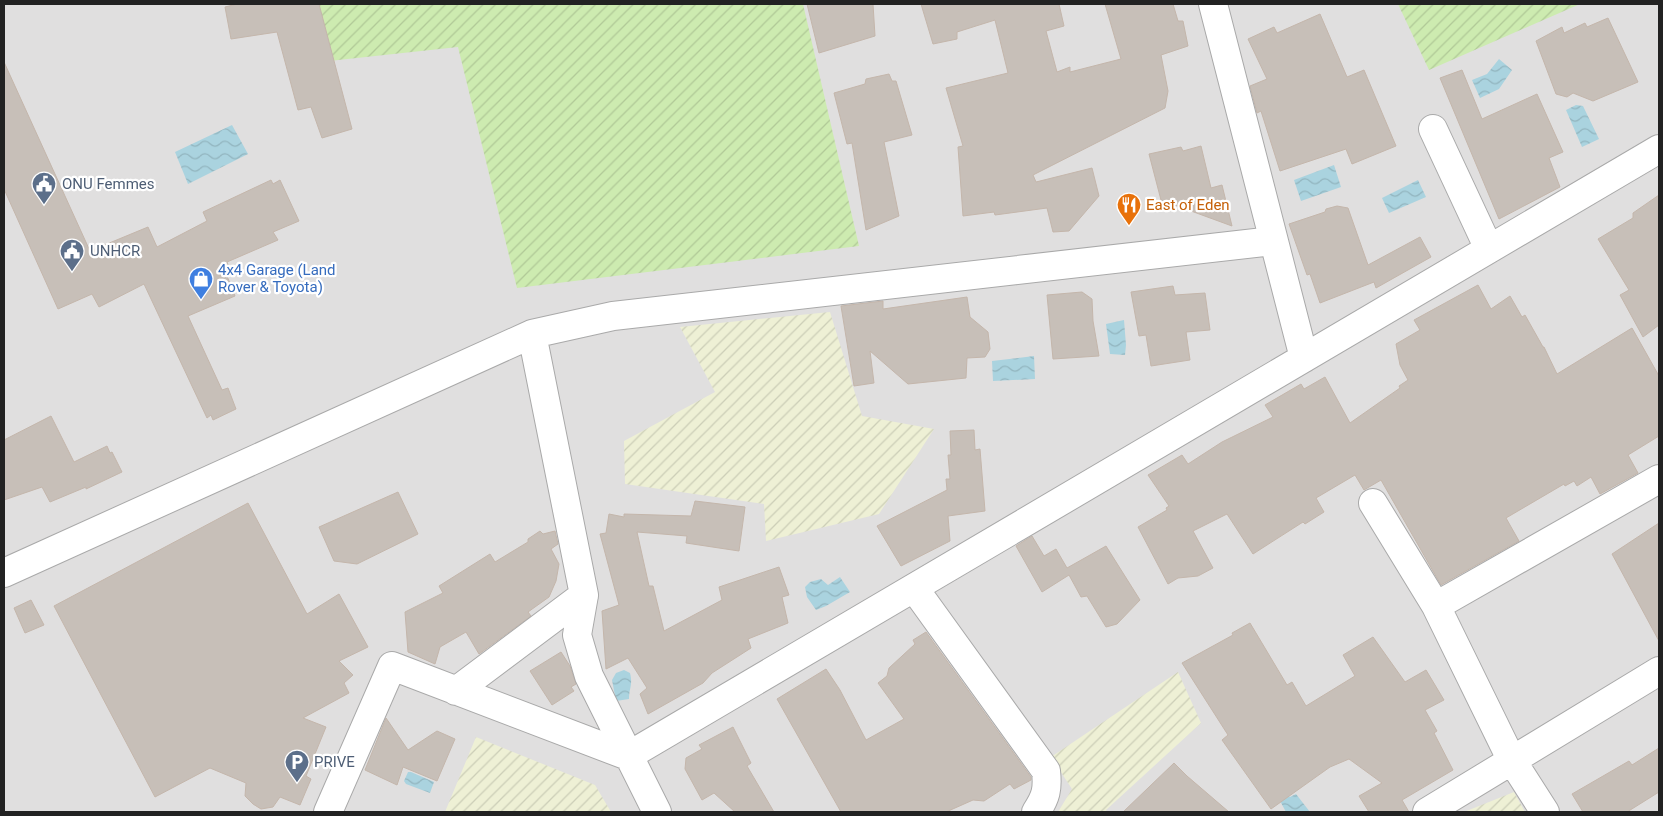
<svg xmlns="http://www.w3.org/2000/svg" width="1663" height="816" font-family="Roboto,sans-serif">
	<defs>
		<pattern id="farmland-furrows" width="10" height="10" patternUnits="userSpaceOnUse" patternTransform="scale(1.25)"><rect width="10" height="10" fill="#eef0d5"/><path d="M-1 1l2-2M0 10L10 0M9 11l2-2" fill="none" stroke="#ccceb7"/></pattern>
		<pattern id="garden-furrows" width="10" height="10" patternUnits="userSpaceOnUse" patternTransform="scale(1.25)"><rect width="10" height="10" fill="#cdebb0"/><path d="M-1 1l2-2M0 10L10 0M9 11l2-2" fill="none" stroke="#b0c997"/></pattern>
		<pattern id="water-waves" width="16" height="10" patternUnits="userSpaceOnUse" patternTransform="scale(1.25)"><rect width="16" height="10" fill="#aad3df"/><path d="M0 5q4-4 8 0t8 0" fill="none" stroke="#92b5bf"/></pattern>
	</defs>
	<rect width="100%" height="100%" fill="#f2efe9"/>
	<path fill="#e0dfdf" d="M4,4h1655v808h-1655z"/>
	<path fill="url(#farmland-furrows)" d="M830,312l32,104 72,13 -55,85 -113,27 -2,-37 -139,-20 -1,-43 91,-49 -35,-65z
		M1178,672l23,51 -95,87 1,2h-49l14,-23 -21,-32z
		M476,737l119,48 16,27h-166z
		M1514,792l11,20h-61z"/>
	<path fill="url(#garden-furrows)" d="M311,4h492l56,242 -342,42 -59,-241 -138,15z
		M1398,4h182l-151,66z"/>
	<path fill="url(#water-waves)" d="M1499,59l13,11 -13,19 -19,9 -8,-18 15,-6z
		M1576,105l7,1 16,33 -17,8 -16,-37z
		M232,125l16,29 -60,30 -13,-32z
		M1334,165l7,22 -40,14 -7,-21z
		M1418,180l8,17 -37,16 -7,-15z
		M1124,320l2,25 -1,10 -15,-1 -4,-30z
		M1034,356l1,23 -42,2 -1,-20z
		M840,577l10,15 -24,14 -10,4 -9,-13 -2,-10 5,-5 11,-3 7,6z
		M624,670l6,3c3,12 -1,15 -1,26l-13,2 -4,-21 4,-7z
		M408,772h3l23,10 -4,11 -24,-9 -2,-3z
		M1286,794l4,3 6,-3 14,18h-24l-7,-13z"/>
	<path fill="#c7bfb8" stroke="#c4b6ab" d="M237,4h82l33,125 -30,9 -11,-31 -13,3 -21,-78 -46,7 -6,-32z
		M807,4h66l2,32 -56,17z
		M921,4h138l5,22 -18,5 11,41 13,-5v5l51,-13 -16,-55h68l5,17h5l5,25 -27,9 7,36 -3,17 -132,67 3,7 56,-14 7,28 -30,35 -16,1 -6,-24 -52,7 -1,-3 -31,4 -5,-69 5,-1 -17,-58 62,-15 -13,-53 -38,12v7l-24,5z
		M1320,14l27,63 17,-7 32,76 -44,18 -6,-15 -66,22 -19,-60 -4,2 -7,-27 17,-7 -19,-40 26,-12 3,6z
		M1608,18l30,64 -45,19 -20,-8 -6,4 -11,-3 -20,-53 26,-14 2,6 21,-10 2,4z
		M4,62l86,189 58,-24 9,20 50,-26 -4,-9 68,-32 2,4 7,-4 19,41 -26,11 5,8 -51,22 5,12 -5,2 8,20 -47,20 34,74 6,-2 8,21 -23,11 -2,-5 -4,3 -63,-134 -45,23 -7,-13 -34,15 -54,-120z
		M1462,70l20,49 55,-25 26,58 -14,6 11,29 -61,32 -59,-141z
		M889,74l3,7h4l16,54 -28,7 15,74 -33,14 -14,-87 -5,1 -13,-51 31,-9 1,-5z
		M1201,146l10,42 11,-3 10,41 -71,-26 -12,-46 32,-7 2,4z
		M1659,195v130l-16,12 -23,-42 9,-5 -31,-51 35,-21v-5z
		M1337,206l11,2 20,57 52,-28 11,20 -55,31 -2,-6 -54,21 -10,-29 -3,1 -18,-51 36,-12 1,-3z
		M1478,285l13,24 19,-13 12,21 3,-2 18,32h1l13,27 75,-46 27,48v60l-31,19 10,18 -38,21 -9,-17 -14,9 -3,-5 -9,5 -1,-2 -58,34 13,23 -78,44 -60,-105 -17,10 -9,-15 -39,23 8,14 -19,12 -2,-2 -50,32 -26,-40 -34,17 20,37 -15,8 -20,2 -10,6 -30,-57 29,-17 -1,-2 3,-2 -21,-31 34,-20 6,9 34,-22 51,-25 -8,-12 36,-21 3,5 21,-12 25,46 50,-35 -1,-2 9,-6 -8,-15 -4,-21 24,-14 -6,-10z
		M1173,286l2,9 30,-2 5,37 -24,2 4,28 -39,6 -5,-31 -7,1 -8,-44z
		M1082,292l10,7 1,22 6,35 -46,3 -6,-64z
		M967,297l3,20 18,15 2,17 -5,8 -18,1 -1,20 -58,6 -38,-33 4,32 -20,3 -13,-80 42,-5v8z
		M51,416l23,46 33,-16 3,7 2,-1 10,20 -36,17v-2l-36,15 -8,-15 -38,13v-60z
		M974,430l1,20 5,-1 5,62 -37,5 2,25 -49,25 -24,-40 70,-36 -1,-11h4l-2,-24h3l-1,-24z
		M398,492l20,42 -61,30 -23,-3 -15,-34z
		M695,501l50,6 -6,44 -53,-8 1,-7 -50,-4 12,54h4l11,45 58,-31 -3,-13 60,-20 10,28 -7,2 6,26 -40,16 3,9 -39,25 -9,10 -55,31 -8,-20 7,-6 -19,-30 -22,11 -4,-58 17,-6 -19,-71 6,-1 3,-19 15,3v-3l67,2z
		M248,503l59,111 32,-20 29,53 -29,14 14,14 -9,8 5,10 -46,25 23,9 -20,49 5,3 -11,26 -20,-8 -7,10 -12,2 -8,-5 -8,-8 1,-13 -36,-15 -55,29 -101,-191z
		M1659,523v118l-47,-87z
		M540,531l3,3 12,-3 3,13 -7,5 8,15 -3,17 -7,16 -21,15 3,4 -52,38 -13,-22 -26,15 -5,17 -27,-12 -3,-40 38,-19 -4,-7 51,-32 5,8 33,-20v-3z
		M1032,536l12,20 12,-7 11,19 39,-22 34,54 -23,24 -11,3 -19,-31 -6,1 -12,-22 -27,17 -26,-46z
		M31,600l13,25 -19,8 -11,-25z
		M1250,623l37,62 5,-3 14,24 49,-30 -12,-21 30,-18 32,45 21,-12 18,30 -19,10 12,21 -3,2 19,37 -51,30 7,12h-40l-10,-16 23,-13 -33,-24 -19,8 -59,42 -49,-69 6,-5 -46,-72 51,-28 -1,-2z
		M926,632l105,145v3l-17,9 -4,-5 -26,17 -11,-1 -27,12h-105l-64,-113 49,-30 14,21 26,50 38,-21 -26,-36 9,-7 2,-8 26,-24 -2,-4z
		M561,652l9,14 6,18 -5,3 3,4 -22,14 -22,-34z
		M386,718l22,32 29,-19 18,8 -18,42 -34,-14 -6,18 -32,-15z
		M733,727l18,36 -4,3 27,46h-39l-21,-19 -12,7 -17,-31 1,-11 16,-9 -3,-4z
		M1659,748v44l-32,20h-44l-11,-18 57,-33 3,4z
		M1174,763l13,13 42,36h-106z"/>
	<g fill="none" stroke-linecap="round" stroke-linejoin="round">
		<defs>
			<path id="minor" d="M1213,4l91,354
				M1433,129l56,120
				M1373,503l63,103 75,153 34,53
				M4,573l528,-239 81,-18 660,-75
				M914,588l132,183c2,18 0,26 -10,41
				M584,595l-7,40 12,41 68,136
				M1436,606l223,-127
				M456,691l128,-96 -52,-261
				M628,756l1031,-607
				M328,812l64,-146 236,90
				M1427,812l232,-141"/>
		</defs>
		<use href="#minor" stroke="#a9a9a9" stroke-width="30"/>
		<use href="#minor" stroke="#fff" stroke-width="28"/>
	</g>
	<defs>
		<symbol id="civic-pin" viewBox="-11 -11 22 30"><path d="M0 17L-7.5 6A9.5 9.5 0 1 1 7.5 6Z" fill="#5c6f8a" stroke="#fff"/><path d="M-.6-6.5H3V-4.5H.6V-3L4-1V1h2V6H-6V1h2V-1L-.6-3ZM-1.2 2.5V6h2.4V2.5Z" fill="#fff"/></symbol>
		<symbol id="restaurant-pin" viewBox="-11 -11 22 30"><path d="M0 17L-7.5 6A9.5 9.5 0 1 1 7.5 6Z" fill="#e8710a" stroke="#fff"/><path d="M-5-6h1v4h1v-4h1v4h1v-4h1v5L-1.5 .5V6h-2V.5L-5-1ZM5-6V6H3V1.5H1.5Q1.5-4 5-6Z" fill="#fff"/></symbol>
		<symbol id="shop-pin" viewBox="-11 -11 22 30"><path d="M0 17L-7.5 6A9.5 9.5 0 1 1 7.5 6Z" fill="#3f7fe0" stroke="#fff"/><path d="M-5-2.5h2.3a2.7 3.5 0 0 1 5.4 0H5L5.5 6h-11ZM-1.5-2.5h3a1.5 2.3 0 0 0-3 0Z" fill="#fff"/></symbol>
		<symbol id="parking-pin" viewBox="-11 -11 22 30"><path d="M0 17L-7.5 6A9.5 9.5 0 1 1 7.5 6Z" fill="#5c6f8a" stroke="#fff"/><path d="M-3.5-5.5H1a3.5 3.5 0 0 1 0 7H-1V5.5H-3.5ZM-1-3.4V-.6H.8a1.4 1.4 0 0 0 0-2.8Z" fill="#fff"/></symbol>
	</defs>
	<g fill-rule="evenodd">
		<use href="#civic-pin" x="30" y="170" width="28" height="38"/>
		<use href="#restaurant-pin" x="1115" y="191" width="28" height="38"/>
		<use href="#civic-pin" x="58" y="237" width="28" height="38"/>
		<use href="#shop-pin" x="187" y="265" width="28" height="38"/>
		<use href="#parking-pin" x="283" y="748" width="28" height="38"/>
	</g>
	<g text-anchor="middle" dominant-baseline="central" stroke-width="4.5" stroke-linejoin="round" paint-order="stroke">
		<g font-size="15" fill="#4e5e75" stroke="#fff" text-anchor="start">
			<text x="62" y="184">ONU Femmes</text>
			<text x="90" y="251">UNHCR</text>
			<text x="314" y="762">PRIVE</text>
		</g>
		<g font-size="15" fill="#c56008" stroke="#fff" text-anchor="start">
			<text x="1146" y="205">East of Eden</text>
		</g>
		<g font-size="15" fill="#366cbe" stroke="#fff" text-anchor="start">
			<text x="218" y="270">4x4 Garage (Land<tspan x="218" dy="17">Rover &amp; Toyota)</tspan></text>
		</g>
	</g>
	<rect width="1663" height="816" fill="none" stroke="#222222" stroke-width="10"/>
</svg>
